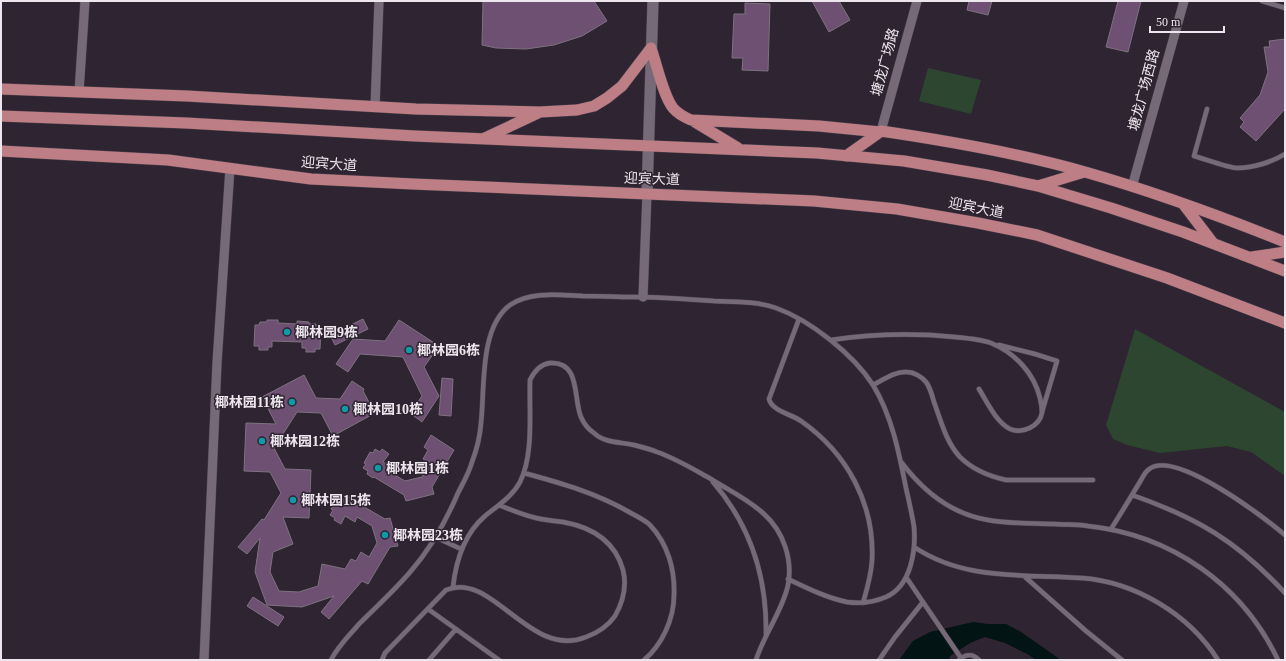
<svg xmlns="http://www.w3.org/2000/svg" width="1286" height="661" font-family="'Times New Roman','Noto Sans SC',serif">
	<rect width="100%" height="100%" fill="#2f2431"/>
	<path fill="#2c4630" d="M928,68l53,12 -10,34 -52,-13z
		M1135,329l150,83v64l-34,-24 -24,-6 -67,7 -33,-8 -14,-6 -7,-14z"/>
	<path fill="#021414" d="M973,622l15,2h18l15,8 40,28h-25l-7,-5 -24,-12 -20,-6 -15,6 -20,13 -1,4h-50l14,-19 17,-9z"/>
	<path fill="#6d5072" stroke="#7e7280" d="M483,1h111l13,20 -25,15 -28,9 -28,4 -30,-1 -14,-3z
		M812,1h27l11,19 -21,12z
		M969,1h23l-4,14 -21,-5z
		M1118,1h23l-13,51 -22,-5z
		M745,3l25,1 -2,67 -26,-1 1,-12h-11l2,-44h11z
		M1285,39v70l-29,32 -16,-14 4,-5 -4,-4 20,-23 8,-23 -4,-25h6l-1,-6z
		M363,319l5,10 -33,16 -5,-10z
		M267,320h11v3l19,1v-3l12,1v2h7v3h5l-1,22h-5v3h-9v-4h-4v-6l-30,-1v6h-4v3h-9v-4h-5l1,-21h4l1,-3h7z
		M399,320l40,26 -15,21 15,29 -17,26 -12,-9 12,-17 -19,-39 -43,-3 -12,18 -12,-8 17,-25 32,2z
		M304,375l12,23 24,1 12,-18 12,8 -1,2 12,22 -42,23 -12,-23 -24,-1 -23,36 11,21 26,1 -2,48 -26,-1 10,27 -20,8 -3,20 9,19 20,1 19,-6 4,-22 23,5 6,-10 5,2 5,-9 8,5 8,-14 -5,-17 -15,-9 -2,5 -10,-6 -4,8 -7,-4 1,-2 -5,-3 3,-5 -2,-1 6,-10 2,1 3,-5 5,3 1,-2 7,4 -1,1 31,18 5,-1 8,28 -8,1 -22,37 -6,-3 -33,38 -8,-7 13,-16 -32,11 -35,-2 -12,-33 5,-34 -13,16 -9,-7 24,-28 2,1 17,-27 -11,-21 -26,-1 2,-48 30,1 -14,-27z
		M442,378l11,1 -2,37 -12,-1z
		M431,435l23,15 -22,37 2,7 -28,7 -2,-6 -30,-18 -1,1 -6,-4 1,-3 -5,-3 3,-4 -2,-1 6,-11 3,1 2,-4 5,3 2,-3 7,5 -6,8 10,5 -3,5 15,9 17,-4 9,-14 -8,-4 5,-9 -4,-3z
		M253,597l31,20 -6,9 -31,-20z"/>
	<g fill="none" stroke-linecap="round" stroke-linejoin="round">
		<defs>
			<path id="service" d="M1262,1l23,7
				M1207,109l-13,47c11,3 34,12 43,12 16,0 35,-6 48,-14
				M799,319l-30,80c3,12 22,15 32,22 46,32 74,83 71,140 -1,15 -5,28 -9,42
				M831,340c42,-6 83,-7 124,-3 12,1 26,2 36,6 24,10 43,30 49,55 1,4 2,11 2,15 -3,14 -20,21 -32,16 -14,-7 -23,-27 -31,-40
				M999,345l36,9 22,7 -15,51
				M873,385c10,-5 22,-14 34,-13 7,0 15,5 19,10 4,5 6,13 8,20 7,19 12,40 26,55 13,13 28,19 46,23h87
				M902,463c22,29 49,51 86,57 22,4 45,3 67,4 11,1 22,0 33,2 83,9 154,58 190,134
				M524,473c37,10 72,20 105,39 7,4 16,8 21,13 18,19 25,45 24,70 0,24 -12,50 -30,65
				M713,482c37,43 54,95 53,152
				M1132,495c66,23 106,47 153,98
				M1111,529c9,-14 18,-29 27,-44 3,-4 6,-12 10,-15 25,-23 117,48 137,65
				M435,537l26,12
				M914,547c51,34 109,27 168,31 53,4 107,36 136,82
				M1024,576l62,55 36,29
				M906,577l55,81
				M453,587c3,-27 11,-53 32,-71 12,-10 27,-19 35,-34 14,-28 9,-70 10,-102 4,-8 10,-16 20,-17 31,-2 23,36 31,54 3,7 7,12 13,16 10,10 27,9 40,12 8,2 16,4 23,7 20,7 36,17 54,27 17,11 37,20 53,35 19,17 29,45 24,71 -5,25 -24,49 -32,75
				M428,609l71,51
				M331,660c7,-14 18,-24 28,-36 17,-17 36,-34 52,-53 20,-23 35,-50 47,-78 5,-10 11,-20 14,-31 5,-13 8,-25 9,-39 4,-35 -2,-95 29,-118 20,-14 50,-10 73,-9 17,0 34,1 51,1 27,0 53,2 80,4 21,1 42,0 62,7 34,12 78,47 97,77 19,31 26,68 33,103 3,13 6,26 8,39 2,24 -3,59 -28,70 -12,5 -26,7 -39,5 -20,-4 -40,-14 -59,-23
				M382,660l3,-7 61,-63c46,-20 84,70 140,47 11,-4 22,-11 29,-21 8,-14 12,-30 8,-46 -8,-29 -32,-43 -60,-48 -9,-1 -18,-2 -27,-4 -13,-3 -25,-8 -37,-13
				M429,660l27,-31
				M879,660l16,-23 28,-35
				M959,660c7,-6 13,-7 20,0"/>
			<path id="minor" d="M79,92l6,-91
				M375,107l4,-106
				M881,131l36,-130
				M1132,187l52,-186
				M643,297l4,-103
				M204,660l13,-297 13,-195"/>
			<path id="tertiary" d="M647,194l6,-193"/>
			<path id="primary" d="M651,48c6,17 12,47 22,60 5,6 11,9 18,12l128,6 61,6 1,-1c68,10 138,22 204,41 67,19 135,44 200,70
				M1,89l186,7 229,13 124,3 37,-2 17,-4 13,-8 15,-12 29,-38
				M1,116l185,7 229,13 402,17 87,8 83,14 51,11 73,22 72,24 102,39
				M695,122l43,26
				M485,138l53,-25
				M1,151l167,9 143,19 102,5 401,17 83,8 81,14 59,12 130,43 118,45
				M846,156l34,-24
				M1038,186l46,-14
				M1184,205l29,38
				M1252,257l33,-5"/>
		</defs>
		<use href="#service" stroke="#4a414c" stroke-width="5.5"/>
		<use href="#minor" stroke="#4a414c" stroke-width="10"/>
		<use href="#tertiary" stroke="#4a414c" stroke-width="12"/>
		<use href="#primary" stroke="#4a414c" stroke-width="12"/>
		<use href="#service" stroke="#766a78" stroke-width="4.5"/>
		<use href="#minor" stroke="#766a78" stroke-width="9"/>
		<use href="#tertiary" stroke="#766a78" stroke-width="11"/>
		<use href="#primary" stroke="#be7e86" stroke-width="11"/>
	</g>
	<g fill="#0f9aa8" stroke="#2f2431" stroke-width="1.5">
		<circle cx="287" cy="332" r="4"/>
		<circle cx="409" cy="350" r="4"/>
		<circle cx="292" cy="402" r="4"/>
		<circle cx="345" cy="409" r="4"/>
		<circle cx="262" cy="441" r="4"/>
		<circle cx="378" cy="468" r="4"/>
		<circle cx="293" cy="500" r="4"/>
		<circle cx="385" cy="535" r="4"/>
	</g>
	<g text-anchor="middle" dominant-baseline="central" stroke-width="3" stroke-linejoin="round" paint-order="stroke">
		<g font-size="14" fill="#ede6ee" stroke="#2f2431">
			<text transform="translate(885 62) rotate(-75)">塘龙广场路</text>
			<text transform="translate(1144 90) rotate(-75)">塘龙广场西路</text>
			<text transform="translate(329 164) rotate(4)">迎宾大道</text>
			<text transform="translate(652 179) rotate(2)">迎宾大道</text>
			<text transform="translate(976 208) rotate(11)">迎宾大道</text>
		</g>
		<g font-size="14" font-weight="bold" fill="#ede6ee" stroke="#2f2431" text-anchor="start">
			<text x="295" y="332">椰林园9栋</text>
			<text x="417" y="350">椰林园6栋</text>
			<text x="284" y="402" text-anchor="end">椰林园11栋</text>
			<text x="353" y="409">椰林园10栋</text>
			<text x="270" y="441">椰林园12栋</text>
			<text x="386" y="468">椰林园1栋</text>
			<text x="301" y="500">椰林园15栋</text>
			<text x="393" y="535">椰林园23栋</text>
		</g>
	</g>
	<rect width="1286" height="661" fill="none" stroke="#ede6ee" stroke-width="4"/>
	<path d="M1150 26v6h74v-6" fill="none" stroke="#ede6ee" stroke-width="2"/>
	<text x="1156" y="26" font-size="12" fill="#ede6ee" stroke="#2f2431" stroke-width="3" paint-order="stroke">50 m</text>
</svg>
